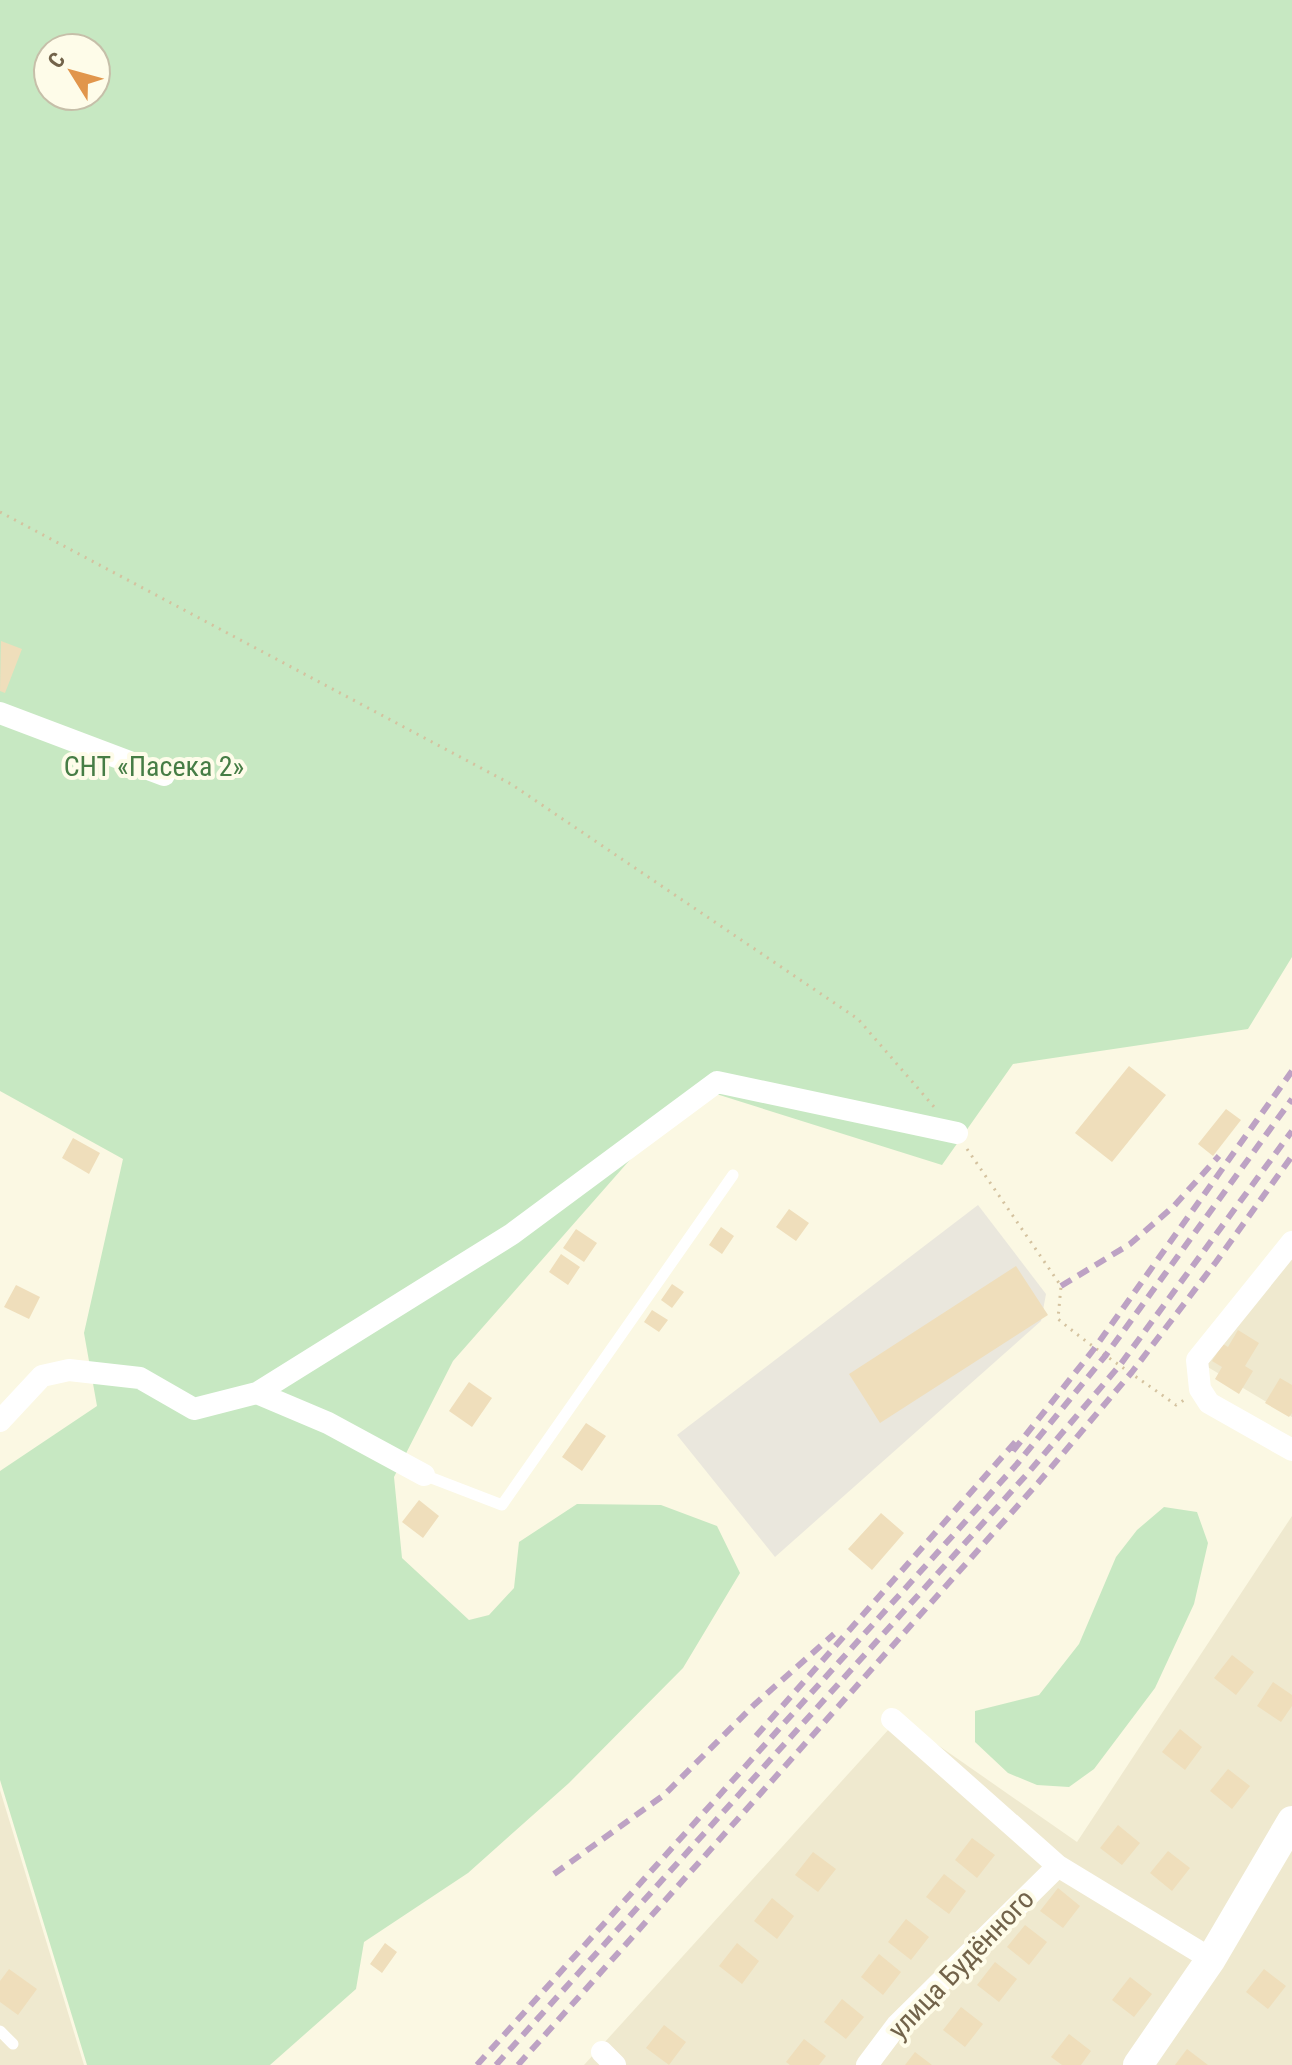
<svg xmlns="http://www.w3.org/2000/svg" width="1292" height="2065" font-family="'Roboto Condensed',sans-serif">
	<rect width="100%" height="100%" fill="#fbf8e3"/>
	<path fill="#efe9cf" d="M1292,1251v166l-86,-51z
		M1292,1516v549h-708l315,-347 178,124z
		M0,1790l84,275h-84z"/>
	<path fill="#eae7dd" d="M978,1205l68,89 -5,27 -266,236 -98,-122z"/>
	<path fill="#c7e8c2" fill-rule="evenodd" d="M0,0h1292v957l-44,72 -235,35 -71,101 -248,-78 -241,274 -59,116 8,81 67,62 20,-5 25,-27 5,-46 58,-38 84,1 56,21 23,47 -57,95 -114,115 -101,90 -104,69 -8,47 -86,76h-183l-87,-285v-309l97,-65 -13,-73 39,-174 -123,-68zM48,48h48v48h-48z
		M1164,1507l33,5 11,31 -14,61 -39,84 -61,81 -25,18 -32,-2 -29,-12 -33,-31v-31l64,-16 40,-51 37,-87 21,-27z"/>
	<path fill="#efdebb" d="M1,641l21,8 -17,44 -5,-2z
		M1129,1066l37,29 -54,67 -37,-29z
		M1226,1109l15,11 -28,36 -15,-12z
		M73,1138l27,15 -11,21 -27,-16z
		M789,1209l20,14 -13,18 -20,-14z
		M721,1227l13,9 -12,18 -13,-9z
		M576,1229l21,14 -13,19 -21,-14z
		M561,1254l19,13 -12,18 -19,-13z
		M1016,1266l32,49 -168,108 -31,-49z
		M672,1284l12,8 -12,16 -11,-8z
		M16,1285l24,12 -11,22 -25,-12z
		M652,1310l16,10 -9,12 -15,-10z
		M1238,1330l21,13 -14,23 8,5 -14,23 -24,-15 7,-12 -10,-6 11,-17 5,3z
		M1280,1378l12,7v28l-3,4 -24,-14z
		M469,1382l23,16 -20,29 -23,-16z
		M586,1423l20,13 -24,35 -20,-14z
		M419,1500l20,16 -16,22 -21,-16z
		M881,1513l23,20 -32,37 -24,-21z
		M1232,1655l22,17 -18,23 -22,-17z
		M1273,1682l19,13v11l-11,16 -24,-16z
		M1180,1729l22,18 -17,23 -23,-18z
		M1228,1769l22,17 -18,23 -22,-18z
		M1118,1825l22,18 -18,22 -22,-17z
		M972,1838l23,17 -18,23 -22,-18z
		M1168,1851l22,17 -18,23 -22,-18z
		M813,1852l23,17 -18,23 -23,-17z
		M944,1874l22,17 -17,23 -23,-17z
		M1058,1888l22,18 -17,22 -23,-17z
		M772,1898l22,18 -17,23 -23,-18z
		M906,1919l23,18 -18,23 -23,-18z
		M1025,1925l22,17 -18,23 -22,-18z
		M385,1943l12,9 -15,21 -12,-9z
		M737,1943l22,18 -17,23 -23,-18z
		M879,1954l22,18 -18,23 -22,-18z
		M995,1962l22,17 -18,23 -22,-17z
		M9,1969l28,20 -19,26 -18,-13v-21z
		M1264,1969l22,17 -18,23 -22,-17z
		M1130,1977l22,17 -18,23 -22,-17z
		M842,1999l22,18 -18,22 -22,-17z
		M961,2007l22,17 -18,23 -22,-17z
		M664,2025l22,17 -17,23 -23,-17z
		M1069,2034l22,17 -10,14h-19l-11,-8z
		M804,2039l22,17 -7,9h-29l-4,-3z
		M1187,2049l21,16h-33z
		M915,2052l17,13h-27z"/>
	<g fill="none" stroke-linecap="round" stroke-linejoin="round">
		<path stroke="#d4c29f" stroke-width="3" stroke-dasharray="2 6" stroke-linecap="butt" d="M0,512l511,272 347,235 77,89
			M967,1149l94,137 -3,33c37,31 78,57 118,86l8,-5"/>
		<path stroke="#fff" stroke-width="11" d="M424,1475l78,30 231,-330
			M0,2031l13,13"/>
		<path stroke="#fff" stroke-width="22" d="M0,713l164,62
			M1292,1242l-95,118 3,29 9,14 83,47
			M257,1393l255,-159 205,-152 240,51
			M0,1421l42,-45 27,-6 71,8 54,31 63,-16 71,30 96,52
			M892,1719l166,147 153,93
			M602,2052l13,13
			M867,2065l30,-40 161,-159"/>
		<path stroke="#fff" stroke-width="30" d="M1138,2065l73,-106 81,-138"/>
		<path stroke="#bda2c4" stroke-width="6" stroke-dasharray="12 8" stroke-linecap="butt" d="M1061,1286l69,-42 43,-37 46,-51
			M1013,1451l81,-102 198,-278
			M756,1736l262,-297
			M554,1874l110,-79 90,-90 80,-71
			M477,2065l540,-601 89,-109 186,-256
			M496,2065l532,-592 92,-108 172,-234
			M518,2065l520,-582 94,-111 84,-110 76,-106"/>
	</g>
	<g text-anchor="middle" dominant-baseline="central" stroke-width="8" stroke-linejoin="round" paint-order="stroke">
		<g font-size="28" fill="#467d45" stroke="#fefce9">
			<text x="154" y="766">СНТ «Пасека 2»</text>
		</g>
		<g font-size="28" fill="#72634a" stroke="#fefce9">
			<text transform="translate(961 1964) rotate(-46)">улица Будённого</text>
		</g>
	</g>
	<g transform="translate(72 72) rotate(307)"><circle r="38" fill="#fefce9" stroke="#c6bfa9" stroke-width="2"/>
	<path d="M0-6L14 30L0 20L-14 30Z" fill="#e1964c"/>
	<text y="-12" font-size="22" font-weight="bold" text-anchor="middle" fill="#72634a">С</text>
	</g>
</svg>
